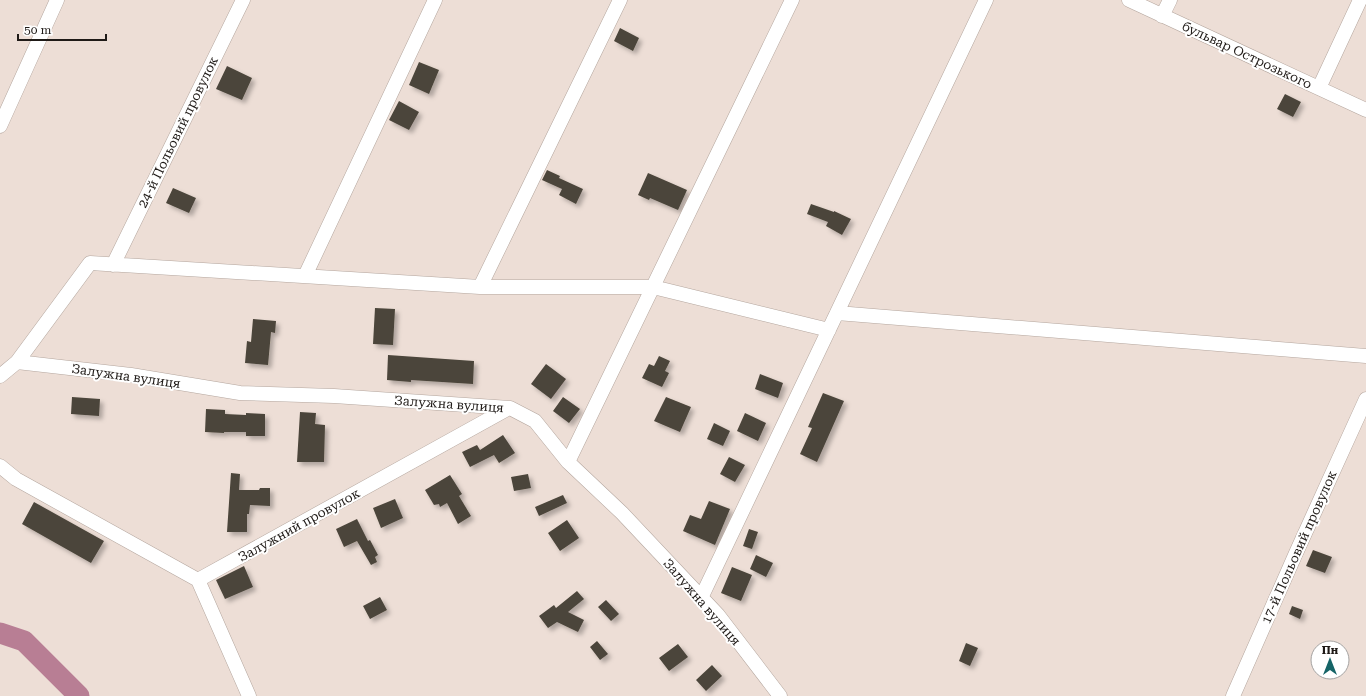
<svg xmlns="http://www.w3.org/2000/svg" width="1366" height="696" font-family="'Roboto Serif',serif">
	<defs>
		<filter id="shadow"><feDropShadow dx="3.5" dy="3.5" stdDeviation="2" flood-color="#0004"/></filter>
	</defs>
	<rect width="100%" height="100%" fill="#edded6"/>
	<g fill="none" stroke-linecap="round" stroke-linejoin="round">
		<path stroke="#b87e94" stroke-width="21" d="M0,633l24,8 55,55"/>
	</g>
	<path fill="#4b453a" filter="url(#shadow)" d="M620,28l19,10 -6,13 -19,-10z
		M419,62l20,8 -10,24 -20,-9z
		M227,66l25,12 -10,22 -26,-11z
		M1285,94l16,8 -8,15 -16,-8z
		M399,101l20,11 -10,18 -20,-10z
		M547,170l13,6 -1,2 24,11 -7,15 -17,-9 3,-6 -20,-9z
		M648,173l39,17 -9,20 -28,-12 -1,2 -11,-5z
		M173,188l23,10 -7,15 -23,-10z
		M811,204l23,8v-1l17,8 -9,16 -16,-9 2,-4 -21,-8z
		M375,308l20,1 -2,36 -20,-1z
		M253,319l23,2 -1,12 -4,-1 -3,33 -23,-2 2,-22 4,1z
		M388,355l86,6 -1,23 -62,-4v2l-24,-2z
		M659,356l11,5 -5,10 4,2 -7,14 -20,-9 7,-14 5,2z
		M546,364l20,15 -15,20 -20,-15z
		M760,374l23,9 -5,15 -23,-9z
		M823,393l21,8 -27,61 -17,-8 12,-26 -4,-1z
		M72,397l28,2 -1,17 -28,-2z
		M563,397l17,12 -11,14 -16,-12z
		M666,397l25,10 -11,25 -26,-11z
		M206,409l19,1v4l21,1v-2l19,1v22h-19v-4h-22v1l-19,-1z
		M300,412l16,1 -1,11 10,1 -1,37h-27z
		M745,413l21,10 -8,18 -21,-10z
		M714,423l16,8 -7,15 -16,-7z
		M503,435l12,18 -16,10 -5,-8 -24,12 -8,-15 15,-7 3,5z
		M729,457l16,8 -10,17 -15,-8z
		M231,473l9,1 -1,16h20l1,-2h10v18l-20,-1 -1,9h-2v18h-20z
		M528,474l3,14 -17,3 -3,-14z
		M450,475l12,19 -3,2 12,20 -13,8 -11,-21 -7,4 -1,-3 -5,1 -9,-15z
		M563,495l4,8 -28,13 -4,-9z
		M395,499l8,19 -22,10 -8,-20z
		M709,501l21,8 -15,36 -32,-14 7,-16 11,4z
		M34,502l70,39 -13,22 -69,-39z
		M357,519l11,22 2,-1 8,15 -3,2 2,5 -6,3 -14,-24 -13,6 -8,-18z
		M567,520l12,18 -19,13 -12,-18z
		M749,529l9,3 -6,17 -9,-3z
		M1313,550l19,7 -7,16 -19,-7z
		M756,555l17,8 -7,14 -16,-8z
		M244,566l9,21 -28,12 -9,-19z
		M732,567l20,8 -11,26 -20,-8z
		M577,591l7,8 -16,13 16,8 -6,12 -21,-10 -9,6 -9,-12 15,-11 2,3z
		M380,597l7,13 -17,9 -7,-13z
		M606,600l13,14 -8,7 -13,-14z
		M1292,606l11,4 -3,9 -11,-5z
		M597,641l11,13 -8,6 -10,-13z
		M966,643l12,5 -8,18 -11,-5z
		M678,644l10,13 -19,14 -10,-13z
		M712,665l10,11 -16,15 -10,-11z"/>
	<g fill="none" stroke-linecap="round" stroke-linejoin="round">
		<defs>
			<path id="minor" d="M1129,0l237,110
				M1162,16l8,-16
				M1319,88l41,-88
				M0,126l57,-126
				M113,265l130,-265
				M305,276l130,-276
				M480,287l140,-287
				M837,313l529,43
				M17,362l114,13 109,18 94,3 176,12 25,13 33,41 54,51 96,102 62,81
				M0,376l17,-14 73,-99 390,24h173l176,43
				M568,462l224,-462
				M0,466l16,13 182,101
				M701,598l285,-598
				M249,696l-51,-116 311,-172
				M1233,696l63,-143 70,-154"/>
		</defs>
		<use href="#minor" stroke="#b4a69e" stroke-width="15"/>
		<use href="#minor" stroke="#fff" stroke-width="14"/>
	</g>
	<g text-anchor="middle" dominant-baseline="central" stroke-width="4" stroke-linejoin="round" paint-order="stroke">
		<g font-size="13" fill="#1f1a17" stroke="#fff">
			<text transform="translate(1247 55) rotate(25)">бульвар Острозького</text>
			<text transform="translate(178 132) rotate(-64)">24-й Польовий провулок</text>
			<text transform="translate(126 376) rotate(8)">Залужна вулиця</text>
			<text transform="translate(449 404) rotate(4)">Залужна вулиця</text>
			<text transform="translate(299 525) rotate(-29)">Залужний провулок</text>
			<text transform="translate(1299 547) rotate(-66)">17-й Польовий провулок</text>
			<text transform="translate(702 602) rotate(49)">Залужна вулиця</text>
		</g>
	</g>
	<g transform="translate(1330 660)"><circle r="19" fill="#ffffff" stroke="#a5a3a2"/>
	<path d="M0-3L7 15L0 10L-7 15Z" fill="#156467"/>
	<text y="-6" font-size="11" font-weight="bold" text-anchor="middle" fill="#1f1a17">Пн</text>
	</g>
	<path d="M18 34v6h88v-6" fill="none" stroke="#1f1a17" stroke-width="2"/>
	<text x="24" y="34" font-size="12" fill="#1f1a17" stroke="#ffffff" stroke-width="3" paint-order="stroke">50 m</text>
</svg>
